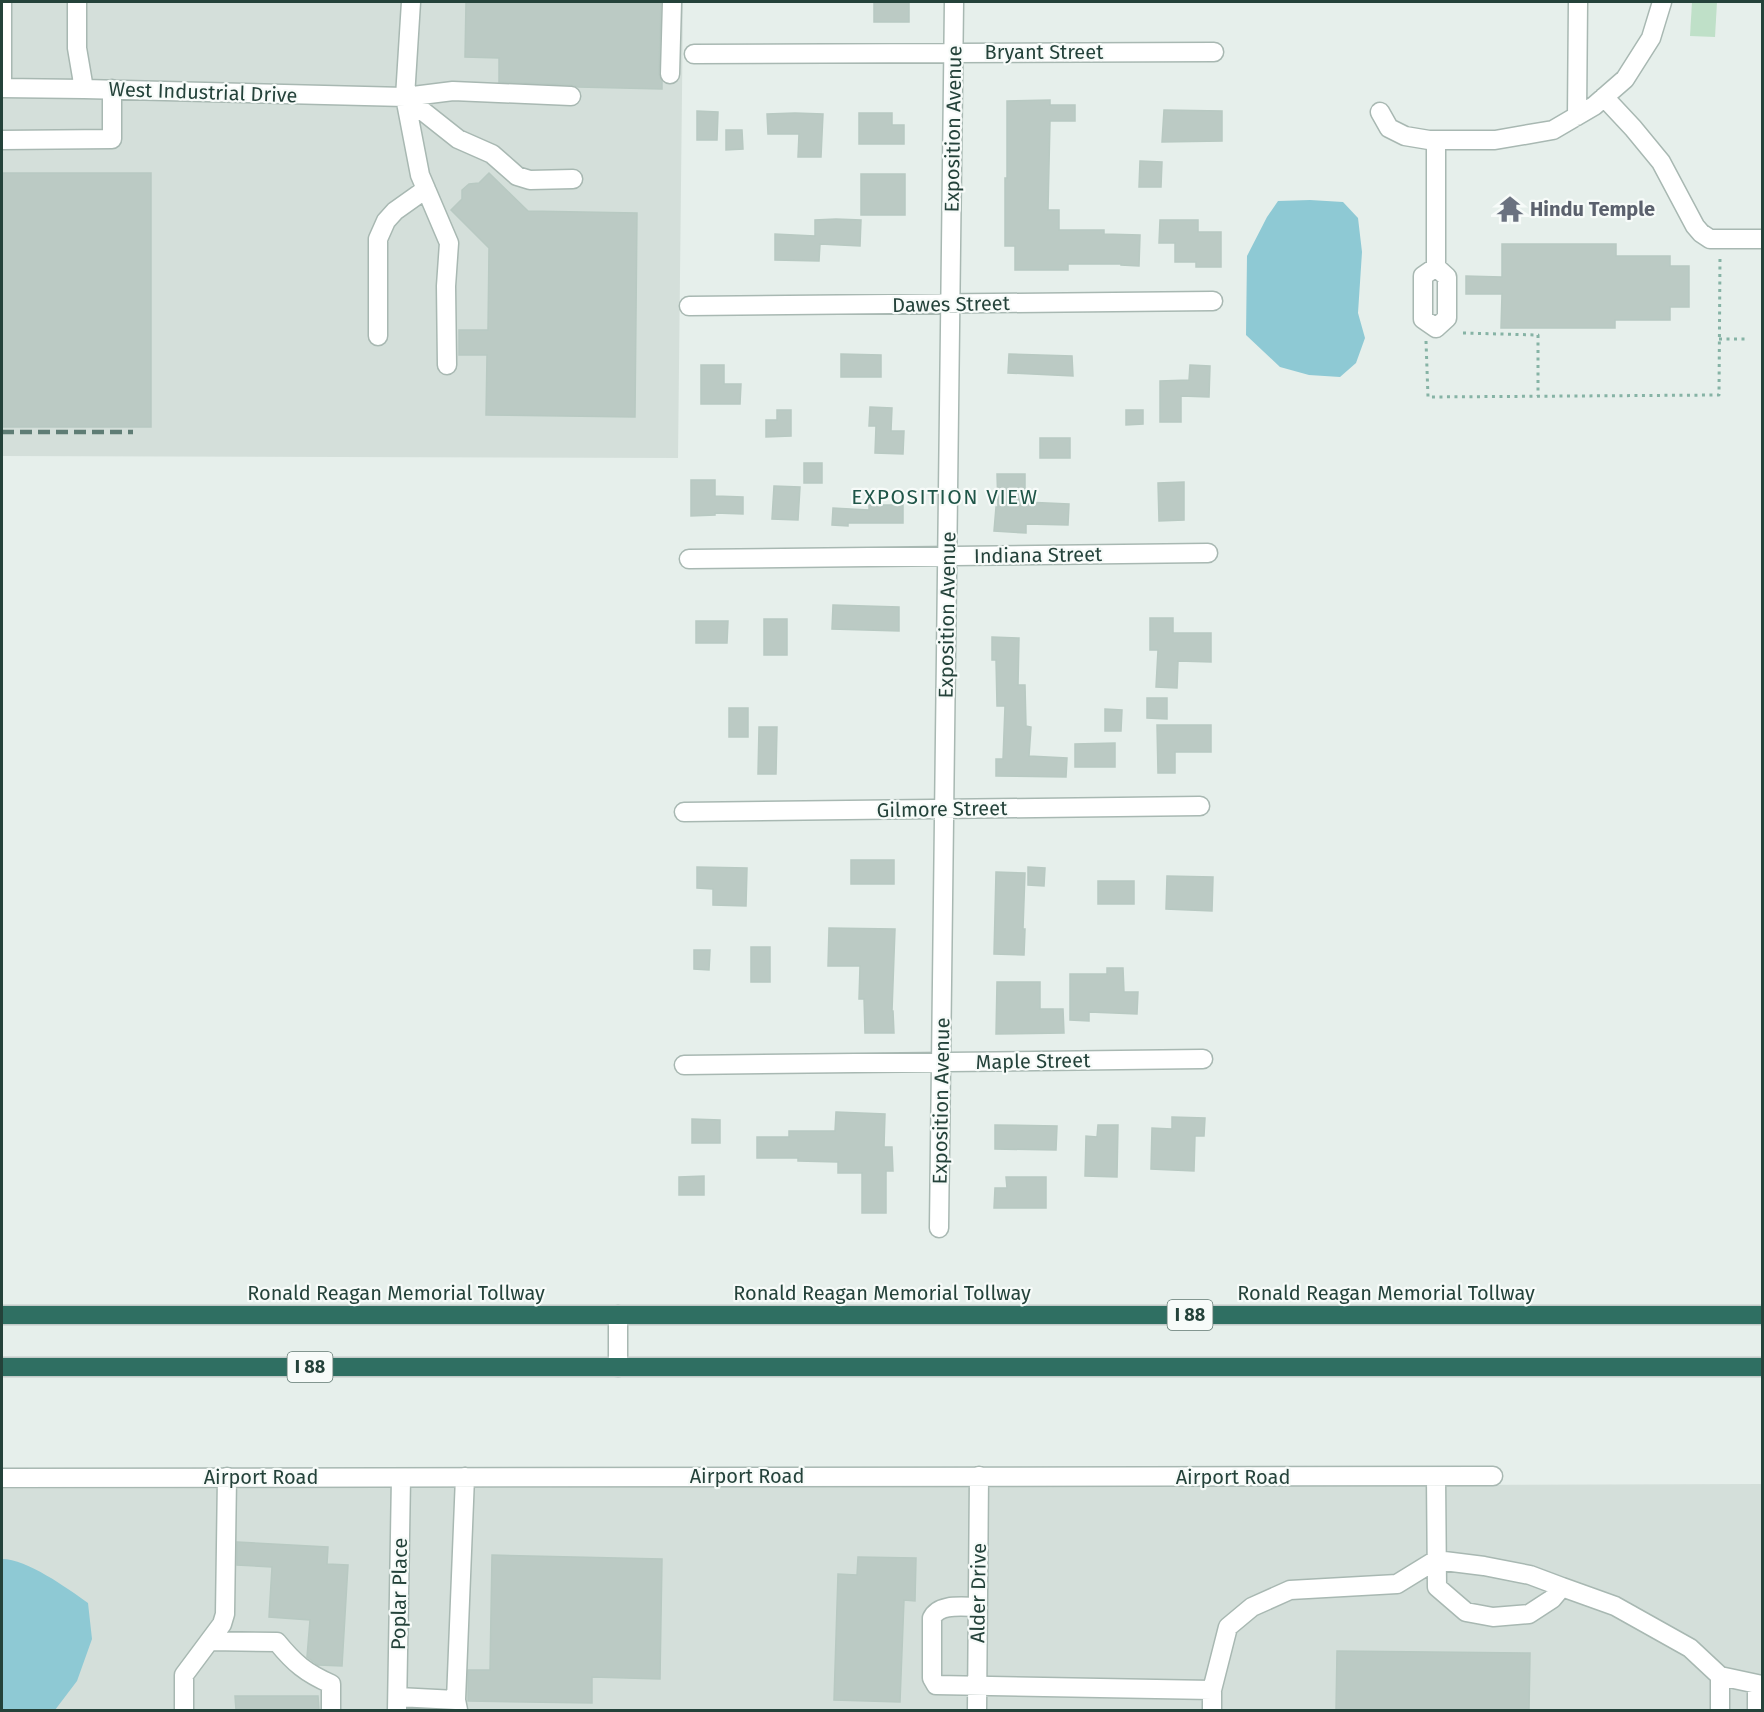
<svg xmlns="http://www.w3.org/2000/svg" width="1764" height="1712" font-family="'Fira Sans',sans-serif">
	<rect width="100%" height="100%" fill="#e6efeb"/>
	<path fill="#d4dfda" d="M2,2h681l-5,456 -676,-2z
		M1762,1484v226h-1760v-221z"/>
	<path fill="#bfe0c8" d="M1692,2h25l-2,35 -25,-1z"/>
	<path fill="#8ec9d4" d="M1310,200l33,2 15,16 4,34 -4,61 7,25 -9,25 -16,14 -31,-2 -29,-8 -34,-32 1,-79 20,-39 11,-16z
		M2,1559c25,0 65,29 86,44l4,36 -15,42 -22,29h-53z"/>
	<path fill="#bbcac4" stroke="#b8c9c2" stroke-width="1.5" d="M466,2h195l-2,72 3,8v7l-84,-2 -7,-2 -72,-3v-24l-34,-1z
		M874,2h35v20h-35z
		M1050,100v5h25v16h-25l-2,89h11v20h45v4l36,1 -1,31 -18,-1v-1h-53v6h-53v-24h-10v-68h2v-77z
		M1164,110l58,1v30l-60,1z
		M697,111l21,1 -1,28h-20z
		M795,113l28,1 -2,43h-23l1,-23h-31l-1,-20z
		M859,113h33v12h12v19h-45z
		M726,130h16l1,19 -17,1z
		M1140,161l22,1 -1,25h-22z
		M2,173h149v254h-149z
		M489,173l39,38 109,2 -2,204 -149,-2 1,-60h-28v-25h29l1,-82 -38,-38 11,-11v-9l7,-6 10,-1z
		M861,174h44v41h-44z
		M836,219l25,1 -1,26 -40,-2 -1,17 -44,-1v-26l40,2v-16z
		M1160,220h38v12h23v35h-25v-5h-21v-19h-16z
		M1502,244h114v12h54v10h19v41h-19v13h-55v8h-114l1,-34h-36v-18l36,1z
		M841,354l40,1v22h-40z
		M1009,354l63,2 1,20 -65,-3z
		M701,365h23v19h17l-1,20h-39z
		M1190,365l20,1 -1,31 -28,-1v26h-21v-41l29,-1z
		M870,407l22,1 -1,23h13l-1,23 -28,-1 1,-27h-7z
		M777,410h14v26l-25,1v-17h11z
		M1126,410h17v14l-17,1z
		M1040,438h30v20h-30z
		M804,463h18v20h-18z
		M997,474h28v28l44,2 -1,21 -42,-1v9l-32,-2 2,-24h2z
		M691,480h24v16l28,1v17l-28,-1v2l-24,1z
		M1184,482v38l-25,1 -1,-38z
		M774,486l26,1 -2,33 -26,-1z
		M869,505h34v18h-55v3l-16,-1 1,-17 36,2z
		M833,605l66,2v24l-67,-2z
		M1150,618h23v15h38v29l-33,-1 -1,27 -21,-1 2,-37h-8z
		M764,619h23v36h-23z
		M696,621h32l-1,22h-31z
		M992,637l27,1 -1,47h7l1,41 5,1 -2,29 38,2 -1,19 -70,-1v-17h7l2,-53h-8l-1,-46h-4z
		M1147,698h20v21l-20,-1z
		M729,708h19v29h-19z
		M1105,709l17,1 -1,21h-16z
		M1157,725h54v27h-36v21h-17z
		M759,727h18l-1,47h-18z
		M1115,743v24h-40v-23z
		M851,860h43v24h-43z
		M697,867l50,1 -1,38 -33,-1v-16l-16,-1z
		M1028,867l17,1 -1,18 -16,-1z
		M996,872l29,1 -2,56h2l-1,26 -30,-1z
		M1167,876l46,1 -1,34 -46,-2z
		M1098,881h36v23h-36z
		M829,928l66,1 -3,82h1l1,22h-29l-1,-34h-5l1,-33h-32z
		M751,947h19v35h-19z
		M694,950h16l-1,20 -15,-1z
		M1107,968h16l1,24h14l-1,22 -48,-2v9l-19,-1v-46h37z
		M997,982h43v27h23l1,24 -68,1z
		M836,1112l49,2 -1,33h8l1,24h-7v42h-24v-40h-24v-11l-40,-1v-3h-41v-21h32v-6h46z
		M1172,1117l33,1 -1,18h-9l-1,35 -43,-2 1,-41 20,1z
		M692,1119l28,1v23h-28z
		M995,1125l62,1 -1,24 -61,-1z
		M1098,1125h20l-1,52 -32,-1 1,-40 11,1z
		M704,1176v19h-25v-18z
		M1006,1177h40v31h-52l1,-20h12z
		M237,1542l91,5 -1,17 21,1 -6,101 -24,-1 -11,-8 3,-37 -41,-3 3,-50 -35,-2z
		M492,1555l170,4 -2,120 -68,-2v26l-124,-2v-31h22z
		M858,1557l58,1 -1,43 -11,-1 -4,102 -66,-2 4,-126 19,1z
		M1337,1651l193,2 -1,57h-193z
		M235,1696h83l1,14h-83z"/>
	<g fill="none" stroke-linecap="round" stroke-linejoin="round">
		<defs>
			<path id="minor" d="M2,2v86
				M77,2v46l7,41
				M411,2l-6,95 15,78 29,68 -3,43 1,79
				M694,54l520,-2
				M670,74l2,-72
				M2,88l82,1 321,8 48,-6 118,5
				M405,97l53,42 34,15 25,22 13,4 43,-1
				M1604,97l29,31 28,34 34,64 6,7 9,6h52
				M1380,112l9,16 16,8 24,4h66l58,-10 41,-24 31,-27 26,-41 11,-36
				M1577,116l1,-114
				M2,140l110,-1v-50
				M1436,267l11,10v41l-11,10 -13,-9v-43z
				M1436,267v-127
				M689,306l524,-5
				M378,336v-97l8,-18 9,-10 31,-22
				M689,559l519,-6
				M684,812l516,-6
				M684,1065l519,-6
				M939,1228l15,-1226
				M618,1315v52
				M2,1478l1491,-2
				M1562,1587l53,19 75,42 30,28 42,9
				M978,1607c-15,0 -39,-4 -46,11v60l4,7 276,5 16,-63 24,-20 38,-17 107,-6 39,-24 48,6 46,9 32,12 -10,12 -23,15 -36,3 -27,-5 -29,-25 -1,-110
				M210,1641l67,1c17,21 29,31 54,42v26
				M398,1697l58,3
				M184,1710v-35l38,-51 3,-10 2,-137
				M397,1710l4,-232
				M458,1710l-2,-10 9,-223
				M977,1710l2,-234
				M1212,1710v-20
				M1720,1710v-34
				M1757,1710v-25"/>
			<path id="highway" d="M2,1315h1760
				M2,1367h1760"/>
		</defs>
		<use href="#minor" stroke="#a8b8b2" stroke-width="21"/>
		<use href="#highway" stroke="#c2cac8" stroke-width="21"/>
		<path stroke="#86b3a5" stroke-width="3" stroke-dasharray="3 4.5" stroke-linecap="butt" d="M1463,333l75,2v61
			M1719,339h28
			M1426,341l2,56 291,-2 1,-138"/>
		<use href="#minor" stroke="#fff" stroke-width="18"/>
		<use href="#highway" stroke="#2f6f62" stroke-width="18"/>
		<path stroke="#5f7d75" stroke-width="4.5" stroke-dasharray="12 6" stroke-linecap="butt" d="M2,432h131"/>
	</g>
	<defs>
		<symbol id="temple-bare" viewBox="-9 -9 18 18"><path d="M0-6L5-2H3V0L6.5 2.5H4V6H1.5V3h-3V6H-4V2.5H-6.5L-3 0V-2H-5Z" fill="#6b7280" stroke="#f7fbf9" stroke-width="2.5" paint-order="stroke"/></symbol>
	</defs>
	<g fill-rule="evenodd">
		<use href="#temple-bare" x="1491" y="190" width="38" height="38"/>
	</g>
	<g text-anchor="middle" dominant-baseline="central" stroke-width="4.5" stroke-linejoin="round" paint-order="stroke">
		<g fill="#f7fbf9" stroke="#637a73" stroke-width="1.5">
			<rect x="1167.5" y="1300" width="45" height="30" rx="4.5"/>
			<rect x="287.5" y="1352" width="45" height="30" rx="4.5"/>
		</g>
		<g font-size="18" font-weight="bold" fill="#24423a">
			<text x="1190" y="1315">I 88</text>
			<text x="310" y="1367">I 88</text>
		</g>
		<g font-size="20" fill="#24423a" stroke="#f7fbf9">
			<text x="1044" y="52">Bryant Street</text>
			<text transform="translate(203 92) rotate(2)">West Industrial Drive</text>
			<text transform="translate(953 129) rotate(-89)">Exposition Avenue</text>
			<text transform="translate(951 304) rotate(-1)">Dawes Street</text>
			<text transform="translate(1038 555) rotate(-1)">Indiana Street</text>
			<text transform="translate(947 615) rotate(-89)">Exposition Avenue</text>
			<text transform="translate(942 809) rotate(-1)">Gilmore Street</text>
			<text transform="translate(1033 1061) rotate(-1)">Maple Street</text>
			<text transform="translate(941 1101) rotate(-89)">Exposition Avenue</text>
			<text x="396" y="1293">Ronald Reagan Memorial Tollway</text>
			<text x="882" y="1293">Ronald Reagan Memorial Tollway</text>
			<text x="1386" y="1293">Ronald Reagan Memorial Tollway</text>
			<text x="747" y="1476">Airport Road</text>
			<text x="261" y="1477">Airport Road</text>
			<text x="1233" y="1477">Airport Road</text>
			<text transform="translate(978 1593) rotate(-89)">Alder Drive</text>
			<text transform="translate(399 1594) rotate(-89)">Poplar Place</text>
		</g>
		<g font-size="20" font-weight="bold" fill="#5b616d" stroke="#f7fbf9" text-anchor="start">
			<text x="1530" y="209">Hindu Temple</text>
		</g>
		<g font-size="21" letter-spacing="1.5" fill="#1f5548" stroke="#f7fbf9">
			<text x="945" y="497">EXPOSITION VIEW</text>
		</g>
	</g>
	<rect width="1764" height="1712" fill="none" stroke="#24423a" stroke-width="6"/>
</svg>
